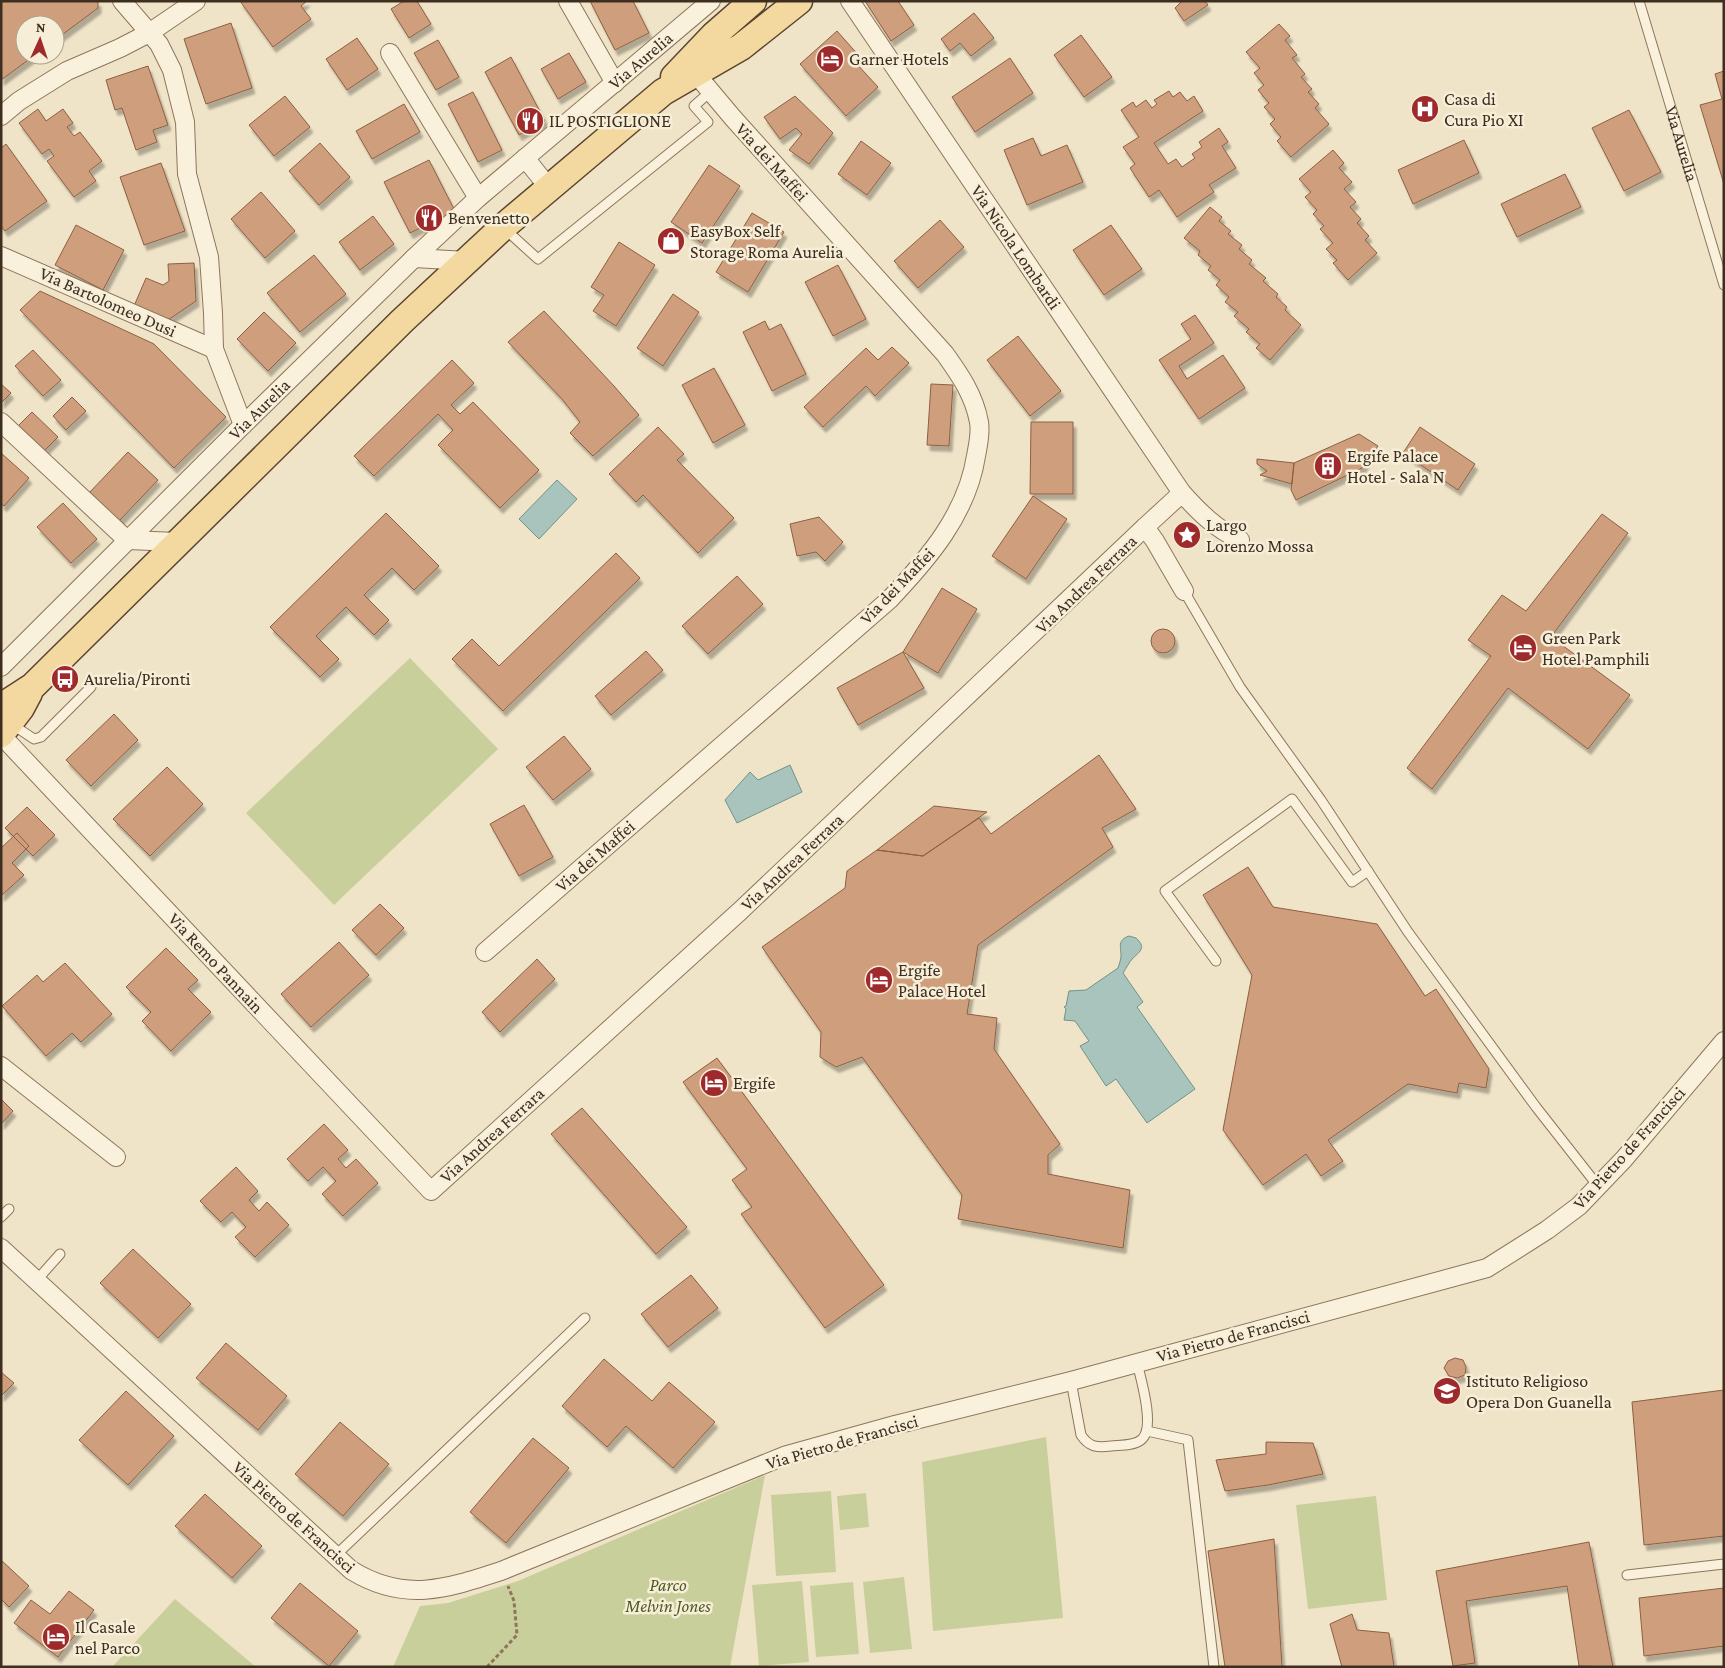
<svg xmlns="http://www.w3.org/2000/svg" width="1725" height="1668" font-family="'Crimson Pro',serif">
	<defs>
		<filter id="shadow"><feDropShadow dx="3" dy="5.5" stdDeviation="1" flood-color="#0004"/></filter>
	</defs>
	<rect width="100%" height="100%" fill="#f0e4c8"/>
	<path fill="#c9cf9b" d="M410,658l88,91 -164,156 -88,-92z
		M1046,1437l17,181 -130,13 -11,-169z
		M765,1475l-35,192h-337l27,-61 28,-3 70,-22z
		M831,1491l5,81 -60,4 -5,-81z
		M866,1493l3,34 -29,3 -3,-34z
		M1376,1496l11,104 -79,9 -12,-104z
		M904,1577l8,72 -42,4 -7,-71z
		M802,1581l7,81 -50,4 -7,-81z
		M853,1582l6,72 -43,3 -6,-71z
		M175,1599l81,68h-144z"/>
	<path fill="#a9c4bc" stroke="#6f938a" d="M557,480l20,19 -38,40 -20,-20z
		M790,765l12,27 -65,31 -12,-23 25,-28 8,8z
		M1129,936l7,2c10,9 5,13 -3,20 -4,4 -7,11 -10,15l20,29 -6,5 58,82 -48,34 -31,-44 -10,7 -26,-40 9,-5 -14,-20 -11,-1 2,-11 -2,-2 2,-1 3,-15 17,-1 32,-22c1,-4 3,-8 3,-12 0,-9 -4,-16 8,-20z"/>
	<path fill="#cf9f7d" stroke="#8d5f41" filter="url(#shadow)" d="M1,1h97v7l-43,32v-15h-30v30h10l-34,25z
		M240,1h67l-6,5 10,13 -38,28z
		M404,1h13l14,23 -22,14 -18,-29z
		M590,1h43l16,32 -34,17z
		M865,1h33l16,24 -23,16z
		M1182,1h23l3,4 -24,16 -9,-13z
		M974,13l20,25 -23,18 -11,-13 -10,8 -9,-12z
		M231,23l21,65 -46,16 -22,-65z
		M1279,24l11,12 -5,4 12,15 -5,3 13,16 -4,3 11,12 -4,3 11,12 -4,4 14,16 -38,33 -14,-16 4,-4 -11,-13 5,-5 -11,-12 5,-4 -11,-13 6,-5 -10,-12 6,-5 -14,-16z
		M837,31l23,26 -6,4 24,26 -32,29 -46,-52z
		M1081,35l31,42 -28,20 -30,-42z
		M357,38l21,31 -31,21 -21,-31z
		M438,40l21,37 -23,13 -22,-37z
		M569,53l17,29 -28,17 -17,-30z
		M511,57l34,64 -26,14 -34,-63z
		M1010,58l23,35 -58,39 -23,-35z
		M148,66l20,59 -15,5 4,12 -21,8 -14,-42 -7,2 -9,-30z
		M1724,71v113l-24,-79 22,-6 -7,-25z
		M1169,91l4,6 7,-5 7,9 7,-5 9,15 -49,32 14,21 8,-5 6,8 13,-9 -3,-4 10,-7 -3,-5 20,-14 9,14 -6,4 14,22 -27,17 5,7 -37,25 -18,-27 -10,7 -19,-29 5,-4 -12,-17 16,-10 -18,-27 12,-8 3,5 10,-7 6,8 5,-4 -3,-4z
		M473,92l29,58 -24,12 -30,-58z
		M285,96l25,31 -36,29 -25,-31z
		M795,96l38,37 -24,31 -20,-14 13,-16 -6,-6 -16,11 -16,-22z
		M404,104l16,28 -48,27 -16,-28z
		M38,109l8,12 17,-12 10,14 -6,4 7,9 6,-4 22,29 -13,10 7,10 -22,16 -27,-36 7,-5 -5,-7 -7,5 -23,-31z
		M1629,110l32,62 -37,19 -32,-63z
		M1033,138l8,18 26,-11 16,37 -56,23 -23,-55z
		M1464,140l15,33 -66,31 -15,-34z
		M861,141l30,22 -24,32 -29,-21z
		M320,143l30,34 -31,28 -30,-34z
		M6,144l41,57 -42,30 -4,-5v-78z
		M1333,150l11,13 -5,5 13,14 -8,7 12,13 -6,5 11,12 -4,4 12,13 -4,4 12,13 -29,27 -15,-17 4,-3 -11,-11 7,-6 -13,-14 4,-3 -11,-12 4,-4 -12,-13 6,-5 -12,-13z
		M429,160l26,51 -45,22 -26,-51z
		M161,163l24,68 -41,14 -24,-68z
		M709,165l31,21 -38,57 -31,-21z
		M1565,174l16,33 -64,30 -16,-33z
		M261,192l34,39 -30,27 -34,-39z
		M1210,207l12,10 -3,4 12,10 -3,3 14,11 -3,4 13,11 -3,4 17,14 -3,3 15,13 -2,3 11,10 -2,3 16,15 -31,35 -14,-12 4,-4 -14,-12 3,-3 -15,-13 4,-4 -13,-10 4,-5 -13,-12 4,-5 -12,-10 3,-4 -13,-11 2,-4 -16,-13z
		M752,213l32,19 -36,60 -32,-20z
		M373,216l21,28 -34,26 -21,-28z
		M940,220l24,27 -46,41 -24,-27z
		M76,225l48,25 -21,40 -48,-25z
		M1111,225l31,44 -38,26 -31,-45z
		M619,242l36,23 -39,61 -23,-15 11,-16 -13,-8z
		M314,255l32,39 -46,38 -33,-39z
		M194,263l2,38 -28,19 -34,-14 12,-28 17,7 6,-4 -1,-17z
		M838,265l28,54 -33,17 -28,-54z
		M40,291l114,53 72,73 -52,51 -154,-158z
		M673,294l26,18 -36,54 -26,-18z
		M544,311l70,75 25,29 -46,41 -23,-23 10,-11 -18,-23 -54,-57z
		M264,312l32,31 -28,28 -31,-32z
		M1195,315l19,28 -35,23 8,13 36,-24 22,33 -46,31 -40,-59 32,-21 -10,-15z
		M765,321l4,9 12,-6 25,50 -34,17 -29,-59z
		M1018,336l43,55 -31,25 -43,-56z
		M892,347l17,16 -34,33 -9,-10 -43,41 -19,-20 62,-59 12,12z
		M33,350l28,30 -18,16 -28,-30z
		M452,360l22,23 -23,22 9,9 13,-12 66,68 -39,38 -62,-63 15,-15 -15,-16 -64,62 -20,-20z
		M714,368l31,57 -32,18 -31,-58z
		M1,384l10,9 -10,10z
		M931,384l22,1 -4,61 -22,-1z
		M72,397l14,14 -20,19 -13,-14z
		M32,412l26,25 -16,16 -26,-25z
		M1031,422h42v72h-43z
		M658,427l26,27 -7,6 57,58 -36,35 -55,-58 -7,7 -27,-28z
		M1420,427l55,37 -17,26 -55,-37z
		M1359,434l19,12 -16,22 -66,32 -5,-10 3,-27z
		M128,452l30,28 -39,41 -30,-28z
		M1,453l28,25 -25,28 -3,-2z
		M1257,459l37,4 -2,21 -32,-9 7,-4 -10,-7z
		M1033,496l34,23 -41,60 -34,-23z
		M63,503l34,36 -26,24 -34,-36z
		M386,513l53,53 -25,24 -22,-22 -28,27 25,25 -15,15 -28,-28 -30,29 23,23 -19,18 -50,-50z
		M1602,514l26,19 -77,104 79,58 -42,54 -80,-61 -76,101 -25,-21 84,-112 -23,-16 34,-45 24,16z
		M819,517l24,25 -18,19 -9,-9 -19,4 -7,-32z
		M616,553l24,25 -137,133 -51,-52 20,-20 27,27z
		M737,576l26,28 -55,50 -26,-28z
		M942,588l35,21 -39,64 -35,-21z
		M1151 641a12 12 0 1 1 24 0a12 12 0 1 1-24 0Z
		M646,651l17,19 -52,45 -16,-19z
		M903,652l21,36 -66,37 -21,-37z
		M114,714l24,26 -47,46 -25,-26z
		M564,736l27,33 -38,31 -27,-33z
		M1099,755l37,54 -34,19 11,19 -135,98 -11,69 30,4 -3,31 66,95 -12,11v19l82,16 -7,58 -165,-29 4,-24 -100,-138 -26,10 -16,-10 1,-25 -59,-85 83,-59 2,-17 30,-21 46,6 56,-38 12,16z
		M167,767l36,37 -53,52 -37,-37z
		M524,805l29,52 -34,19 -29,-52z
		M934,806l53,6 -64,44 -46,-6z
		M27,807l28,28 -22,21 -28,-28z
		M17,833l12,13 -17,17 12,12 -23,21v-48z
		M1248,867l25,40 104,17 48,72 11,-7 53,80 -3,19 -27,-5 -2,10 -49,-9 -80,56 15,21 -22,15 -15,-22 -43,31 -40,-55 29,-155 -49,-80z
		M380,904l24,24 -28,27 -24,-25z
		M339,942l30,33 -58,52 -30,-33z
		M166,948l32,32 -10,9 23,23 -40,39 -29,-30 9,-9 -25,-25z
		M537,959l18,20 -55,53 -18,-20z
		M65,963l47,51 -31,28 -9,-9 -26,23 -44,-50 35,-31 6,7z
		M717,1058l167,227 -59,43 -84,-114 11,-7 -20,-27 15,-11 -64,-87z
		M1,1099l12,12 -12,13z
		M582,1108l105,119 -31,27 -105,-120z
		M324,1124l24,26 -10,9 8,9 10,-9 22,24 -35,33 -21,-22 14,-13 -13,-14 -15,14 -21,-22z
		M236,1167l22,24 -9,9 10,11 8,-9 22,23 -34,32 -20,-20 11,-10 -14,-15 -11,10 -21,-21z
		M133,1249l58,55 -33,34 -58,-55z
		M691,1275l27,33 -50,39 -27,-33z
		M226,1343l61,53 -29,34 -62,-52z
		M1455,1358l8,2 3,7 -1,8 -8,3 -8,-2 -5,-8 4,-7z
		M604,1359l48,42 17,-19 46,40 -42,46 -47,-42 -19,21 -45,-41z
		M1,1372l13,11 -13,13z
		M1724,1390v146l-80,9 -12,-143z
		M126,1391l48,45 -46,49 -49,-45z
		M340,1422l49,42 -46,52 -48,-42z
		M533,1438l36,30 -63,75 -36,-31z
		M1266,1442l47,1 10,31 -55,11 -43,6 -9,-31 50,-6z
		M205,1494l57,52 -30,32 -57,-52z
		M1274,1539l8,128h-57l-17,-116z
		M1589,1542l24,125 -34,-1 -12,-80 -101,15 9,62 -22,3 -17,-95z
		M1,1560l28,26 -20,21 -8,-8z
		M300,1583l58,48 -29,35 -58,-48z
		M1724,1588v58l-80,10 -5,-58z
		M69,1591l25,19 -36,47 -44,-34 17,-23 19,14z
		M1352,1614l5,16 32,3 5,34h-52l-12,-43z"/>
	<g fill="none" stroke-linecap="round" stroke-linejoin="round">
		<defs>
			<g id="service">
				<path id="s1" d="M1639,1l85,284"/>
				<path d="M505,229l33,30 170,-137 -14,-16 16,-14"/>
				<path d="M1184,591l56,96 81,113 87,132 128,175 62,79"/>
				<path d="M10,723l24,16 7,-2 50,-50"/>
				<path d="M1216,961l-51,-70 127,-92 60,83 16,-11"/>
				<path d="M1,1217l8,-8"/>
				<path d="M36,1281l24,-27"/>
				<path d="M1071,1381l10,54c8,12 16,13 30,11 9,-1 22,0 30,-6 15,-11 0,-61 -4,-77"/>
				<path d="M1147,1431l41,9 26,227"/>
				<path d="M335,1556l250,-238"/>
				<path d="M1627,1575l97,-11"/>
			</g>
			<g id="minor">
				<path d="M122,1l37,43 13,26 13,52 2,52 22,83 4,56 1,36 29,76"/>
				<path d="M568,1l47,82"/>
				<path d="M850,1l332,492"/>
				<path d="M390,53l88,145"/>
				<path d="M1,116l18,-15 48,-30 53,-23 29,-15 47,-32"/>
				<path d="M525,158l25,31"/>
				<path d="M1,256l213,93"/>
				<path d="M414,258l53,3"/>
				<path d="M1,422l126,118 51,2"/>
				<path d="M1184,591l-29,-50 -10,-14 37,-34c17,19 34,36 58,47"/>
				<path id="s2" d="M1,667l242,-242 171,-167 64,-60 233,-197"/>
				<path d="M1,735l430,456 308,-279 406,-385"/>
				<path d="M485,952l404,-352c39,-41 78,-86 87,-144 2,-11 5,-23 3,-34 -5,-27 -19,-47 -34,-68l-212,-236 -37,-44"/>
				<path d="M1,1066l115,91"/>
				<path d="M1,1248l350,322c53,33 95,19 150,1l283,-115 111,-31 176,-44 416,-113 60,-38 32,-24 45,-47 100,-118"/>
			</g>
			<path id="primary" d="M674,77l40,-42 39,-34
				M1,707l32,-21 369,-365 101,-94 160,-135 78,-45 58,-46
				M1,734l20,-26 8,-15"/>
		</defs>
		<use href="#service" stroke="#8d765c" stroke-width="11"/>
		<use href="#minor" stroke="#8d765c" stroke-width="20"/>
		<use href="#primary" stroke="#5b4430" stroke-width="29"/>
		<path stroke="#8d765c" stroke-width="3" stroke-dasharray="4 2.5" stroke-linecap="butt" d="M487,1667l30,-32 -3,-34 -6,-15"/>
		<use href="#service" stroke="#faf1dc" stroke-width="9"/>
		<use href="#minor" stroke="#faf1dc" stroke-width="18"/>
		<use href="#primary" stroke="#f3d9a0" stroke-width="26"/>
	</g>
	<defs>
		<symbol id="hotel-disc" viewBox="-11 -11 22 22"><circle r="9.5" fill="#9e2a2b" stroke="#f7eed8"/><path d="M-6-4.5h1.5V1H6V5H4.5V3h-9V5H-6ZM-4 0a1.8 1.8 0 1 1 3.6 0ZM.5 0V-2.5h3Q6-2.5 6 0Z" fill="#fff"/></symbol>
		<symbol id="hospital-disc" viewBox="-11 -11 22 22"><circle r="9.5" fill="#9e2a2b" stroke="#f7eed8"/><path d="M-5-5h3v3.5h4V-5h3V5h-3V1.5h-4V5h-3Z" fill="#fff"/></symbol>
		<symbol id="restaurant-disc" viewBox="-11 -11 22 22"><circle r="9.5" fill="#9e2a2b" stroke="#f7eed8"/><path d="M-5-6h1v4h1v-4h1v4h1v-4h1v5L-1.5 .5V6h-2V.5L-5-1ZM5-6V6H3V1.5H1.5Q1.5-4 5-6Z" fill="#fff"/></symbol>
		<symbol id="shop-disc" viewBox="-11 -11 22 22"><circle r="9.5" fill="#9e2a2b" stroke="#f7eed8"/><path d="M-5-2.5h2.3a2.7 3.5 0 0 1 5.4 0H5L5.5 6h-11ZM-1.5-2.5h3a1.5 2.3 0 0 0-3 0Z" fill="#fff"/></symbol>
		<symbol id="building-disc" viewBox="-11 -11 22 22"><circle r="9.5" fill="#9e2a2b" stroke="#f7eed8"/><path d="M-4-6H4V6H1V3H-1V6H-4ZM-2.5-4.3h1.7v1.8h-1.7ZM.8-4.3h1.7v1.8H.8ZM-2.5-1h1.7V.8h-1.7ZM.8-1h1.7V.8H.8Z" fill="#fff"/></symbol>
		<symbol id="sight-disc" viewBox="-11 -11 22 22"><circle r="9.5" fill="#9e2a2b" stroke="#f7eed8"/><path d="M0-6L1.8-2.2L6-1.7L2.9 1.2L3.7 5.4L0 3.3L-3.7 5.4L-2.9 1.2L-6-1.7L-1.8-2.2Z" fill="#fff"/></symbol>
		<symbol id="bus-disc" viewBox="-11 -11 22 22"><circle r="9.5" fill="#9e2a2b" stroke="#f7eed8"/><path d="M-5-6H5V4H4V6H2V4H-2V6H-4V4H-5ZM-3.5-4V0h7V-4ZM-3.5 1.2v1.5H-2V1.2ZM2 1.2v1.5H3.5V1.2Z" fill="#fff"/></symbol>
		<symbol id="school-disc" viewBox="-11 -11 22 22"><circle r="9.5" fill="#9e2a2b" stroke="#f7eed8"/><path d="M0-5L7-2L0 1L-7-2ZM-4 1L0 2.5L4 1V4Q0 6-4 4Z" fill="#fff"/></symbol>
	</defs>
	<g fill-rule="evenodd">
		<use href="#hotel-disc" x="814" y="43" width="32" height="32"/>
		<use href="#hospital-disc" x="1409" y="93" width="32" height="32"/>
		<use href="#restaurant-disc" x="514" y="105" width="32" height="32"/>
		<use href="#restaurant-disc" x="413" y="202" width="32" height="32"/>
		<use href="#shop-disc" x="655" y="225" width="32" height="32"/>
		<use href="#building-disc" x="1312" y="450" width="32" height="32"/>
		<use href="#sight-disc" x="1171" y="519" width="32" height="32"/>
		<use href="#hotel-disc" x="1507" y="632" width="32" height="32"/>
		<use href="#bus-disc" x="49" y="663" width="32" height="32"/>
		<use href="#hotel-disc" x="863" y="964" width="32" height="32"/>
		<use href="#hotel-disc" x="698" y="1067" width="32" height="32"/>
		<use href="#school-disc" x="1431" y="1375" width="32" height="32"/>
		<use href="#hotel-disc" x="40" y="1621" width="32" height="32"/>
	</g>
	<g text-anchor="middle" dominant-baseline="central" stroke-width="5" stroke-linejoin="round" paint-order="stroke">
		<g font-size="18" fill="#3d2e20" stroke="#f7eed8" text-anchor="start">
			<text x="849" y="59">Garner Hotels</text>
			<text x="1444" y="99">Casa di<tspan x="1444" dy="21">Cura Pio XI</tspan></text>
			<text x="549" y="121">IL POSTIGLIONE</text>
			<text x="448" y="218">Benvenetto</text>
			<text x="690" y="231">EasyBox Self<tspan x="690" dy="21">Storage Roma Aurelia</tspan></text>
			<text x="1347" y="456">Ergife Palace<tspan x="1347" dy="21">Hotel - Sala N</tspan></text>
			<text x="1206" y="525">Largo<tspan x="1206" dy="21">Lorenzo Mossa</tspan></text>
			<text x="1542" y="638">Green Park<tspan x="1542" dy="21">Hotel Pamphili</tspan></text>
			<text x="84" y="679">Aurelia/Pironti</text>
			<text x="898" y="970">Ergife<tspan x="898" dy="21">Palace Hotel</tspan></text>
			<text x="733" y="1083">Ergife</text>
			<text x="1466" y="1381">Istituto Religioso<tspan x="1466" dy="21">Opera Don Guanella</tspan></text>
			<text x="75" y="1627">Il Casale<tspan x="75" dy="21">nel Parco</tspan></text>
		</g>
		<g font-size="18" fill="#3d2e20" stroke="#f7eed8">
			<text stroke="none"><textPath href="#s2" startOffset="882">Via Aurelia</textPath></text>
			<text stroke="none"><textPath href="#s1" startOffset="149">Via Aurelia</textPath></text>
			<text transform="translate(772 162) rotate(48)">Via dei Maffei</text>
			<text transform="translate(1016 247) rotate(56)">Via Nicola Lombardi</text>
			<text transform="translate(108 302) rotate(24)">Via Bartolomeo Dusi</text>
			<text stroke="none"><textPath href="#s2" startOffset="365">Via Aurelia</textPath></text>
			<text transform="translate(1086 584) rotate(-44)">Via Andrea Ferrara</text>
			<text transform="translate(897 586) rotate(-46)">Via dei Maffei</text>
			<text transform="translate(595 856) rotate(-41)">Via dei Maffei</text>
			<text transform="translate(792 862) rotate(-43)">Via Andrea Ferrara</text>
			<text transform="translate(216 963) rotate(47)">Via Remo Pannain</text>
			<text transform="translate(492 1135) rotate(-42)">Via Andrea Ferrara</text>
			<text transform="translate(1629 1148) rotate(-48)">Via Pietro de Francisci</text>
			<text transform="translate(1233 1336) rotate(-15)">Via Pietro de Francisci</text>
			<text transform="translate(842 1442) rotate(-16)">Via Pietro de Francisci</text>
			<text transform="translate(294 1517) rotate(42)">Via Pietro de Francisci</text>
		</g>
		<g font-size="18" font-style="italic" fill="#4d5a26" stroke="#f7eed8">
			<text x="668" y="1585">Parco<tspan x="668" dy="21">Melvin Jones</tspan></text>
		</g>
	</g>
	<rect width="1725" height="1668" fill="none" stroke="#3d2e20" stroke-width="5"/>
	<g transform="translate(40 40) rotate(3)"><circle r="24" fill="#f7eed8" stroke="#ada18e"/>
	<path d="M0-4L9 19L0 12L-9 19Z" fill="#9e2a2b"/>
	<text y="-8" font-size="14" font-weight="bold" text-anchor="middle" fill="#3d2e20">N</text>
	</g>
</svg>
